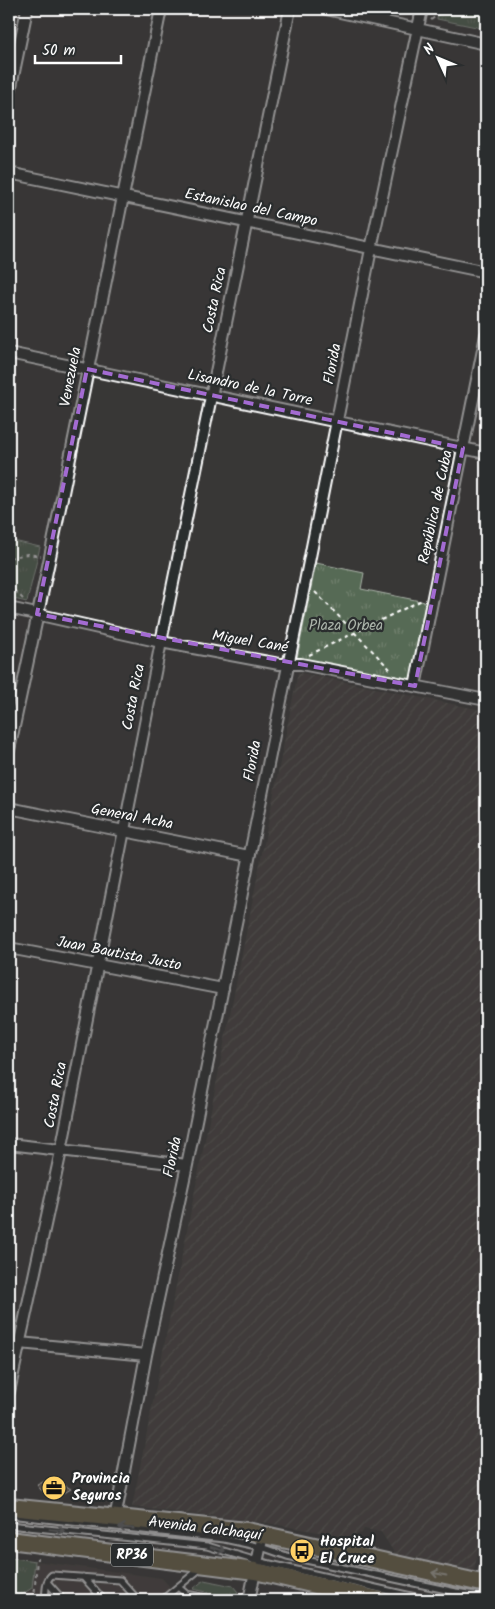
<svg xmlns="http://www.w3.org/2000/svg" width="495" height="1609" font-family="Kalam,sans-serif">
	<defs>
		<pattern id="industrial-furrows" width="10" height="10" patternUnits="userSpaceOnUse" patternTransform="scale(1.25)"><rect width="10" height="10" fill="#48433f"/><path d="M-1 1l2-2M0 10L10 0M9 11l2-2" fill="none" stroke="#635f5c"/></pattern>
		<pattern id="grass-tufts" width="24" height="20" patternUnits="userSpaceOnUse" patternTransform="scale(1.25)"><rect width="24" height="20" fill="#576a54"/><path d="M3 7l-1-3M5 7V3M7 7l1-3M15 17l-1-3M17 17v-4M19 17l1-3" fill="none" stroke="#70806e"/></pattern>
	</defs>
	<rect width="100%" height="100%" fill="#383736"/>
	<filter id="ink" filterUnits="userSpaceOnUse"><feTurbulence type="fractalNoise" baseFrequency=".02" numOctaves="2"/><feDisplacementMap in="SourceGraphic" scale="10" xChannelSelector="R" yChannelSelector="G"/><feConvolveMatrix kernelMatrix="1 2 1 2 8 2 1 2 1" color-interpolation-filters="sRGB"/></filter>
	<g filter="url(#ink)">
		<path fill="#48433f" d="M14,1558l148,20 18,20 10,2h-181v-37z"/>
		<path fill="url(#industrial-furrows)" d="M298,672l188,39v802l-12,58 -77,-14 -16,-25 -17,-3 -2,4 -15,4 -80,-14 -135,-16z"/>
		<path fill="url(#grass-tufts)" stroke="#abb4aa" d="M439,9h47v20l-49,-10z
			M9,540l31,7 -13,55 -18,-4z
			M316,563l48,10 -3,16 69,14 -18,76 -115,-21z
			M14,1558l21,3 -3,27 -14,9 -1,3h-8v-37z
			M204,1580l29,6 5,6 -8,5 -37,-8z"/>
		<path fill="#6e5e54" stroke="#fff" d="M47,1480l11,1 13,8 -10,6 -14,-1 -6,-4 -4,-5z"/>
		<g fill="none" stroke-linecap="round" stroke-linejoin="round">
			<defs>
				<path id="lane" d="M9,1515l215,24 37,8 26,9 169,36 30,5
					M9,1525l198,21 50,15 172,39
					M83,1577l21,23
					M47,1582l16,18
					M178,1587l8,7 31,6
					M45,1600c1,-8 0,-20 7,-25l68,5 18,20
					M162,1600l39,-32"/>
				<path id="street" d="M326,9l160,35
					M9,96l18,-87
					M9,173l477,99
					M9,353l477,100
					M9,608l152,34 118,22h22l185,36
					M415,686l71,-351
					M9,750l41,-193 111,-548
					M9,808l240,48
					M9,948l214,41
					M9,1144l178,21
					M9,1342l137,13
					M9,1392l52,-241 100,-509 129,-633
					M115,1519l31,-164 41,-190 118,-583 66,-333 51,-240
					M483,1583l3,-16
					M249,1600l14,-65"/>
				<path id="primary" d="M9,1507l238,24 239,53
					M9,1540l246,31 125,29"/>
			</defs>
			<use href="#lane" stroke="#fff" stroke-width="9"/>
			<use href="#street" stroke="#fff" stroke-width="14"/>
			<use href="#primary" stroke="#fff" stroke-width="20"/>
			<path stroke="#fff" stroke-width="2" stroke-dasharray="4 4" stroke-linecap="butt" d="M431,20l14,-11
				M9,558l18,-4 14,2
				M9,585l14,14
				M315,592l75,77
				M309,655l113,-55
				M34,1600l3,-42"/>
			<use href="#lane" stroke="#2a2d2e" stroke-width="5"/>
			<use href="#street" stroke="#2a2d2e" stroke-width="10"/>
			<use href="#primary" stroke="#746b4b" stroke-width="16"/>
		</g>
		<defs><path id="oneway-shaft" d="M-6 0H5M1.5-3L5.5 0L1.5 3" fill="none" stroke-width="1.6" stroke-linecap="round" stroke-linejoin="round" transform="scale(1.25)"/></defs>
		<g stroke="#6a6c6d">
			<use href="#oneway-shaft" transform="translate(126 1528) rotate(-174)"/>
			<use href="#oneway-shaft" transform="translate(57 1530) rotate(6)"/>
			<use href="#oneway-shaft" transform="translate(218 1549) rotate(16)"/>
		</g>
		<use stroke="#c0bcae" href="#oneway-shaft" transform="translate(439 1574) rotate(-168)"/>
	</g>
	<path d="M0 0H495V1609H0ZM87,369l376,79 -48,238 -378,-72z" fill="#383736" fill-opacity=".55" fill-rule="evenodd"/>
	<path fill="none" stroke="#a36bd2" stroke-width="4" stroke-dasharray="10 6" stroke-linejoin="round" d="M87,369l376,79 -48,238 -378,-72z"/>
	<defs>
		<symbol id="office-disc" viewBox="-11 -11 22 22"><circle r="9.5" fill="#ffd166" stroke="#2a2d2e"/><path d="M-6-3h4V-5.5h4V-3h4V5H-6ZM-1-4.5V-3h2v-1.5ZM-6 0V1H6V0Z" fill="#111"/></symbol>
		<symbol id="bus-disc" viewBox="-11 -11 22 22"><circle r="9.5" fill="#ffd166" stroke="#2a2d2e"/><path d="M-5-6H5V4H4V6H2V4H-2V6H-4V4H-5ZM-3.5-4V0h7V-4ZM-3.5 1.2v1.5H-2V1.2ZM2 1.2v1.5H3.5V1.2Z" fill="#111"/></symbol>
	</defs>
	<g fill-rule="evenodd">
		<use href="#office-disc" x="40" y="1474" width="28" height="28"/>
		<use href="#bus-disc" x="288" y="1537" width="28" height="28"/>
	</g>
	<g text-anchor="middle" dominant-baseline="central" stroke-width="4.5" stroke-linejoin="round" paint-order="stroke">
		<rect fill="#2a2d2e" stroke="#bfc0c0" stroke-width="1" x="111" y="1543.5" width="42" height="23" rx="4"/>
		<g font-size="14" font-weight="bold" fill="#fff">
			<text x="132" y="1555">RP36</text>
		</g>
		<g font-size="15" fill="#fff" stroke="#2a2d2e">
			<text transform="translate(251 208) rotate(12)">Estanislao del Campo</text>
			<text transform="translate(215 300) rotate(-78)">Costa Rica</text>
			<text transform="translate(333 364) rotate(-79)">Florida</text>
			<text transform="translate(71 377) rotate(-79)">Venezuela</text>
			<text transform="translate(250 388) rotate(12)">Lisandro de la Torre</text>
			<text transform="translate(436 507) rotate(-78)">República de Cuba</text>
			<text transform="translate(250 642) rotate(9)">Miguel Cané</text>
			<text transform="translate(134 697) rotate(-79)">Costa Rica</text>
			<text transform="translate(253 761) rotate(-79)">Florida</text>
			<text transform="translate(132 817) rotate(11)">General Acha</text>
			<text transform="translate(119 954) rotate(11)">Juan Bautista Justo</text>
			<text transform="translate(56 1095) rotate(-79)">Costa Rica</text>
			<text transform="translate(173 1157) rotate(-78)">Florida</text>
			<text transform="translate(205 1529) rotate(7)">Avenida Calchaquí</text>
		</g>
		<g font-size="15" fill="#abb4aa" stroke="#2a2d2e">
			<text x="346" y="626">Plaza Orbea</text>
		</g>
		<g font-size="15" font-weight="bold" fill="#fff" stroke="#2a2d2e" text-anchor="start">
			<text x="72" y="1479">Provincia<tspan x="72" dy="17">Seguros</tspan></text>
			<text x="320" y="1542">Hospital<tspan x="320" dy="17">El Cruce</tspan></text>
		</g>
	</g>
	<rect width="495" height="1609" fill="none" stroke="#2a2d2e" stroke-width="30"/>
	<rect x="15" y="15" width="465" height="1579" fill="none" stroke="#fff" stroke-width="2" filter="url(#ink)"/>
	<g transform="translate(438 58) rotate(314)" stroke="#2a2d2e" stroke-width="4" paint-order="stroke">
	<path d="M0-4L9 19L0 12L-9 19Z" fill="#ffffff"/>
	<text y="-8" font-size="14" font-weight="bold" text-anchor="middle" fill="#ffffff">N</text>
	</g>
	<path d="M35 55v8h86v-8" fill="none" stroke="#ffffff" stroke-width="2.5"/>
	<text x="42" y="55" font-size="15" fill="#ffffff" stroke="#2a2d2e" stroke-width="4" paint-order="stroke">50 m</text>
</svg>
